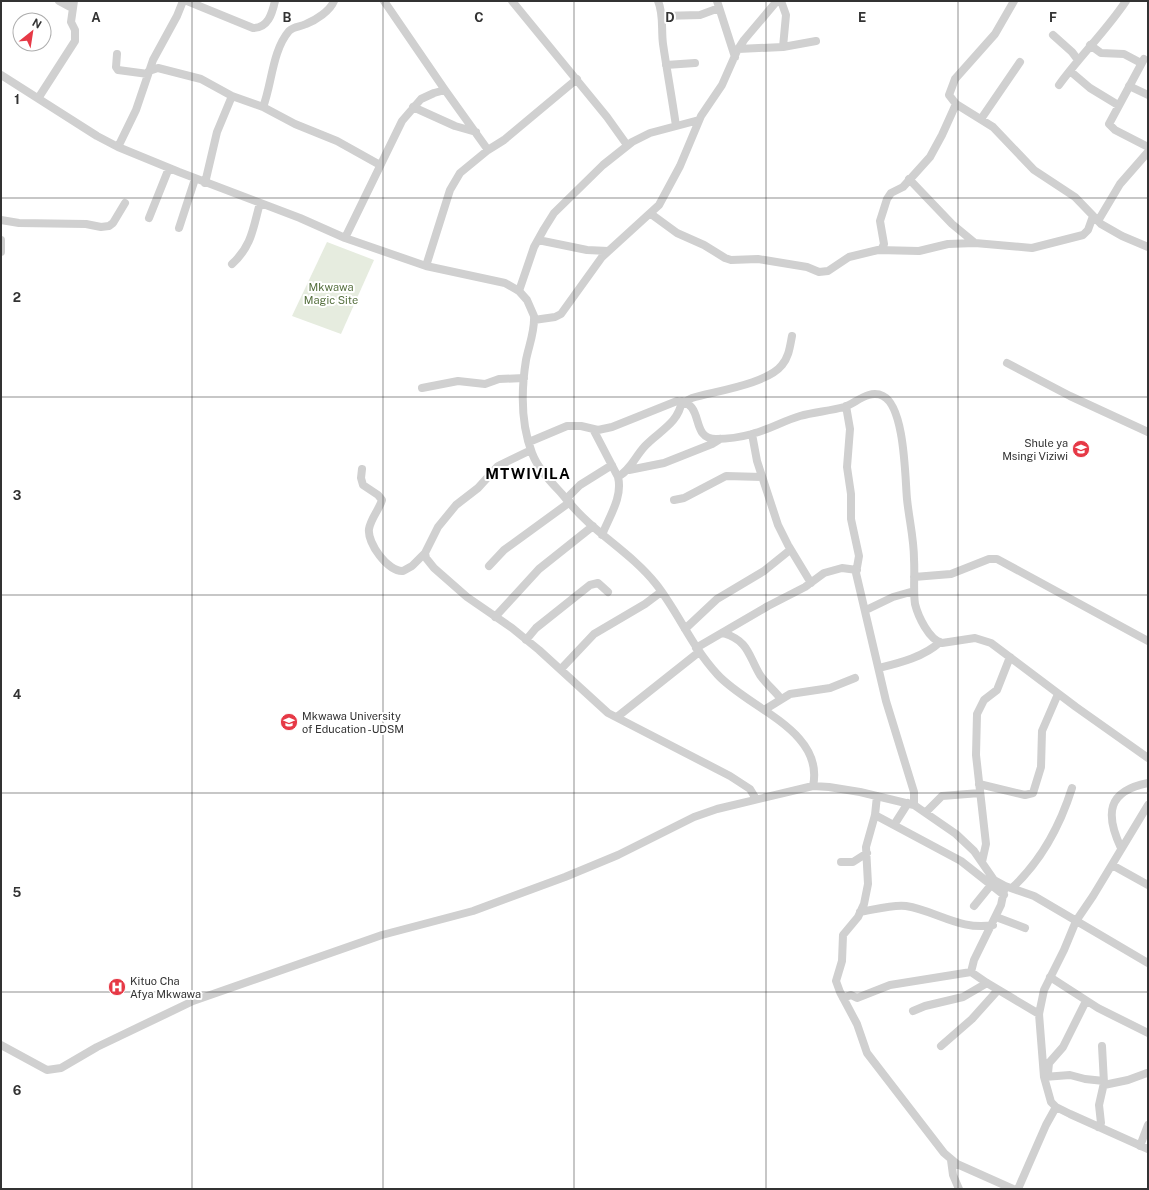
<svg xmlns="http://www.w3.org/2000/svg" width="1149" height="1190" font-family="'Public Sans',sans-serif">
	<rect width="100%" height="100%" fill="#fff"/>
	<path fill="#e6ecdf" d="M327,242l47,18 -33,74 -49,-18z"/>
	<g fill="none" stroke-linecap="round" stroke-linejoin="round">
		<path stroke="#d0d0d0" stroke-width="8" d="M59,1l13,7
			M187,1l66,27c15,0 19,-14 22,-27
			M384,1l61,89 43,60
			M512,1l95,116 20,28
			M658,1c6,14 3,28 5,43 4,27 9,54 13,82
			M717,1l18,56
			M781,1l5,14 -3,32
			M1014,1l-19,33 -40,45 -6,16 7,9 37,23 41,43 41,27 26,27 21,12 26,11
			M662,16l38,-1 19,-7
			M1053,35l19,17 6,8
			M1090,45l11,8 23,1 17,9
			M738,49l45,-2 33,-6
			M117,54l-1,13 2,3 30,4
			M1144,59l-35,65 6,6 33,17
			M666,65l29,-2
			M149,71l9,-3 43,11 31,17 31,11 32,17 42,17 43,24
			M1070,71l20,17 28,17
			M1,75l96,61 21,11 61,25 121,46 45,20 81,28 79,17 14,8 8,9 7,16c1,15 -5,29 -8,44 -5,31 -5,64 6,93 6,16 19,29 30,41 8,10 17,20 27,29 22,20 48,37 67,61 22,28 36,63 61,90 30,34 108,56 96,112
			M1059,85c21,-29 47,-54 67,-84
			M1129,86l19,9
			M39,97l36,-56v-11l-4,-8 3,-21
			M263,107c9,-23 9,-56 26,-76 5,-5 11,-4 17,-7 10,-4 24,-13 28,-23
			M413,107l42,19 21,6
			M981,119l39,-57
			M118,147l18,-37 17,-50 24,-44 6,-15
			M909,179l43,45 23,19
			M205,183l12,-51 15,-36
			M651,214l26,19 27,12 21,13 6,2 27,-1 49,8 12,5 9,-1 21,-14 29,-7 41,1 29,-7 27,-1 57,5 51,-13 5,-5 5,-14
			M149,218l20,-50
			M1,220l18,3 67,1 15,3 8,-1 4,-3 12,-20
			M1098,221l22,-37 28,-32
			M179,228l16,-49
			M345,238l57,-117 19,-22 13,-6 11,-3
			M1,240v12
			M538,240l49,10 21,1
			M881,250l3,-6 -4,-23 7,-22 4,-6 12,-6 27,-30 12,-22 14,-31
			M232,264c20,-18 21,-36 28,-61
			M426,266l24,-76 10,-17 28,-23 16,-10 73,-61
			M519,291l15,-44 10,-18 10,-16 49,-48 29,-23 18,-9 49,-13
			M534,320l21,-3 6,-3 41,-57 57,-52 21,-39 21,-50 21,-31 15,-34 7,-11 33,-39
			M1007,363l63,33 78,36
			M422,388l36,-7 27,3 14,-5 25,-1
			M686,401l6,-3c24,-7 75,-14 90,-33 7,-8 8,-19 10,-29
			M846,406l4,23 -3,38 4,27v25l8,37 -3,17 30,128 28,91v13
			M593,429l25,48c5,20 -9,40 -16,58
			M752,434l5,27 21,64 10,20 23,38
			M529,442l38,-16h14l17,4 14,-3 65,-26c29,1 12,38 39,38 11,0 25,-2 36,-5 16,-4 31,-13 48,-18 14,-4 30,-5 44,-9 12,-4 25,-18 39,-11 22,11 22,82 24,103 2,20 7,40 7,60 1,15 -1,31 1,45 3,12 14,36 27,39l33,-5 16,5 85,64 72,51
			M531,450l-33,16 -20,22 -22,17 -18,22 -13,26 1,5 8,10 33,29 45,31 27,22 69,63 122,63 20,13 6,10
			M362,469l-1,9 2,7 15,10 4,5c-3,10 -11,18 -13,29 -2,14 19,43 34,42l9,-5 13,-13
			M629,470l35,-7 48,-19 8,-5
			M618,477c14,-9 16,-19 27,-31 14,-15 33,-22 37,-45
			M566,499l14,-14 32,-20
			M674,500l10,-2 42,-22 36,1
			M489,566l15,-16 66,-48
			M914,577l37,-3 38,-15h8l151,82
			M866,610l27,-13 21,-6
			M495,617l44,-48 54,-43
			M685,629l32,-30 47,-28 26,-21
			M723,633c26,8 25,22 37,42 6,9 15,16 21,24
			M526,640l10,-12 54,-43 8,-2 10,9
			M696,648l72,-42 37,-19 19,-14 18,-5 15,2
			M879,668c20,-5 45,-11 61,-26
			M561,669l33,-35 51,-30 16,-12
			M764,710l26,-16 40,-6 25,-10
			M617,717l82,-65
			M979,784l46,11 8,-2 8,-26 1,-36 16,-37
			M877,796l-2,19 -9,32 2,37 -4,20 -6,13 -15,18 -1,26 -6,20 4,11 17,32 10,29 77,100 13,11 56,25
			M1148,805l-55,91 -17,25 -12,29 -20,40 -5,24 5,63 7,25 5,5 14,7 78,35
			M926,812l16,-16 38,-3
			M875,815l86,46 43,34
			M894,825l14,-22
			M1121,848c-16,-34 -14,-57 27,-65
			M841,862h12l14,-9
			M982,862l4,-18 -10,-89 1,-41 7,-14 13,-10 13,-33
			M1112,865l36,20
			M1005,886l-4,19 -27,55 -3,12 16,11 52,31
			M1012,888c29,-27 48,-62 60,-100
			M974,906l17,-21
			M860,912c13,-2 34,-8 46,-6 31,5 55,25 87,19
			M996,917l29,11
			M1050,977l48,31 50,25
			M843,998l8,-3 6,3 33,-13 81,-13
			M913,1011l12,-5 38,-9 24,-14
			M1,1045l46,25 14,-2 36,-21 96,-46 189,-66 91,-24 92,-34 53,-22 76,-38 23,-8 96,-23 16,1 31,5 54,13 42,29 18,17 20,29 11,6 29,10 114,67
			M941,1046l31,-27 26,-29
			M1048,1073l1,-10 14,-16 23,-46
			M1044,1077l26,-2 15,4 19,2
			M1104,1085l24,-5 19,-7
			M1098,1127l3,-4 -2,-18 5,-22 -2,-37
			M1140,1146l8,-21
			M951,1160l2,15 6,14
			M1018,1189l28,-64 10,-18"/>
	</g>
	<path fill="none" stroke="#333" stroke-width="1" stroke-opacity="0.55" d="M192,1v1188M383,1v1188M574,1v1188M766,1v1188M958,1v1188M1,198h1147M1,397h1147M1,595h1147M1,793h1147M1,992h1147"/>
	<defs>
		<symbol id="school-disc" viewBox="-11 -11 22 22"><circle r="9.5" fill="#e63946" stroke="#fff"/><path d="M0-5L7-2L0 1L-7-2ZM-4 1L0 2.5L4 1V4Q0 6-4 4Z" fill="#fff"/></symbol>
		<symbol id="university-disc" viewBox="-11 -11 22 22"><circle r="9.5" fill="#e63946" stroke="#fff"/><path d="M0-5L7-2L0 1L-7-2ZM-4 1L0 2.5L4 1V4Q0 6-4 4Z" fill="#fff"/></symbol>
		<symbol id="hospital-disc" viewBox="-11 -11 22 22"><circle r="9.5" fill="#e63946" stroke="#fff"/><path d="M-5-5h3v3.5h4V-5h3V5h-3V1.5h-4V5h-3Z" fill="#fff"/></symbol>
	</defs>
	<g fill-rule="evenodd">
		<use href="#school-disc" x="1071" y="439" width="20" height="20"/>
		<use href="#university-disc" x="279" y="712" width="20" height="20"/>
		<use href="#hospital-disc" x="107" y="977" width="20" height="20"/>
	</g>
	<g text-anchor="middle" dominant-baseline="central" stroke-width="4" stroke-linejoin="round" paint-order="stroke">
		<g font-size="11" fill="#56703f" stroke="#fff">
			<text x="331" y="287">Mkwawa<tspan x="331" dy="13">Magic Site</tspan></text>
		</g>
		<g font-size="11" fill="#333" stroke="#fff" text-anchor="start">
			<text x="1068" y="443" text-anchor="end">Shule ya<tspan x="1068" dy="13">Msingi Viziwi</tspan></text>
			<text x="302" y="716">Mkwawa University<tspan x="302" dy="13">of Education -UDSM</tspan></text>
			<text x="130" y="981">Kituo Cha<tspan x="130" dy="13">Afya Mkwawa</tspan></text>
		</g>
		<g font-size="15" font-weight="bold" letter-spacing="1" fill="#000" stroke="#fff">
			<text x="528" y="473">MTWIVILA</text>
		</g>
	</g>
	<g font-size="13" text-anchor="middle" font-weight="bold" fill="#333" stroke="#fff" stroke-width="4" stroke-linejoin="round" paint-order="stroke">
		<text x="96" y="22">A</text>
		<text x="287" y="22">B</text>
		<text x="479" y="22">C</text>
		<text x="670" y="22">D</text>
		<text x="862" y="22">E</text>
		<text x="1053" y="22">F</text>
		<text x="17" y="104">1</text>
		<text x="17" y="302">2</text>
		<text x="17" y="500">3</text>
		<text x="17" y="699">4</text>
		<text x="17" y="897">5</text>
		<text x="17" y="1095">6</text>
	</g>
	<rect width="1149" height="1190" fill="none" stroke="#333333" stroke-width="4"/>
	<g transform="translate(32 32) rotate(30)"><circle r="19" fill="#ffffff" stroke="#adadad"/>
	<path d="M0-3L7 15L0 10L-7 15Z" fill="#e63946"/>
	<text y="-6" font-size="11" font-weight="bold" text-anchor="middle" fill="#333333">N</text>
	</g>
</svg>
